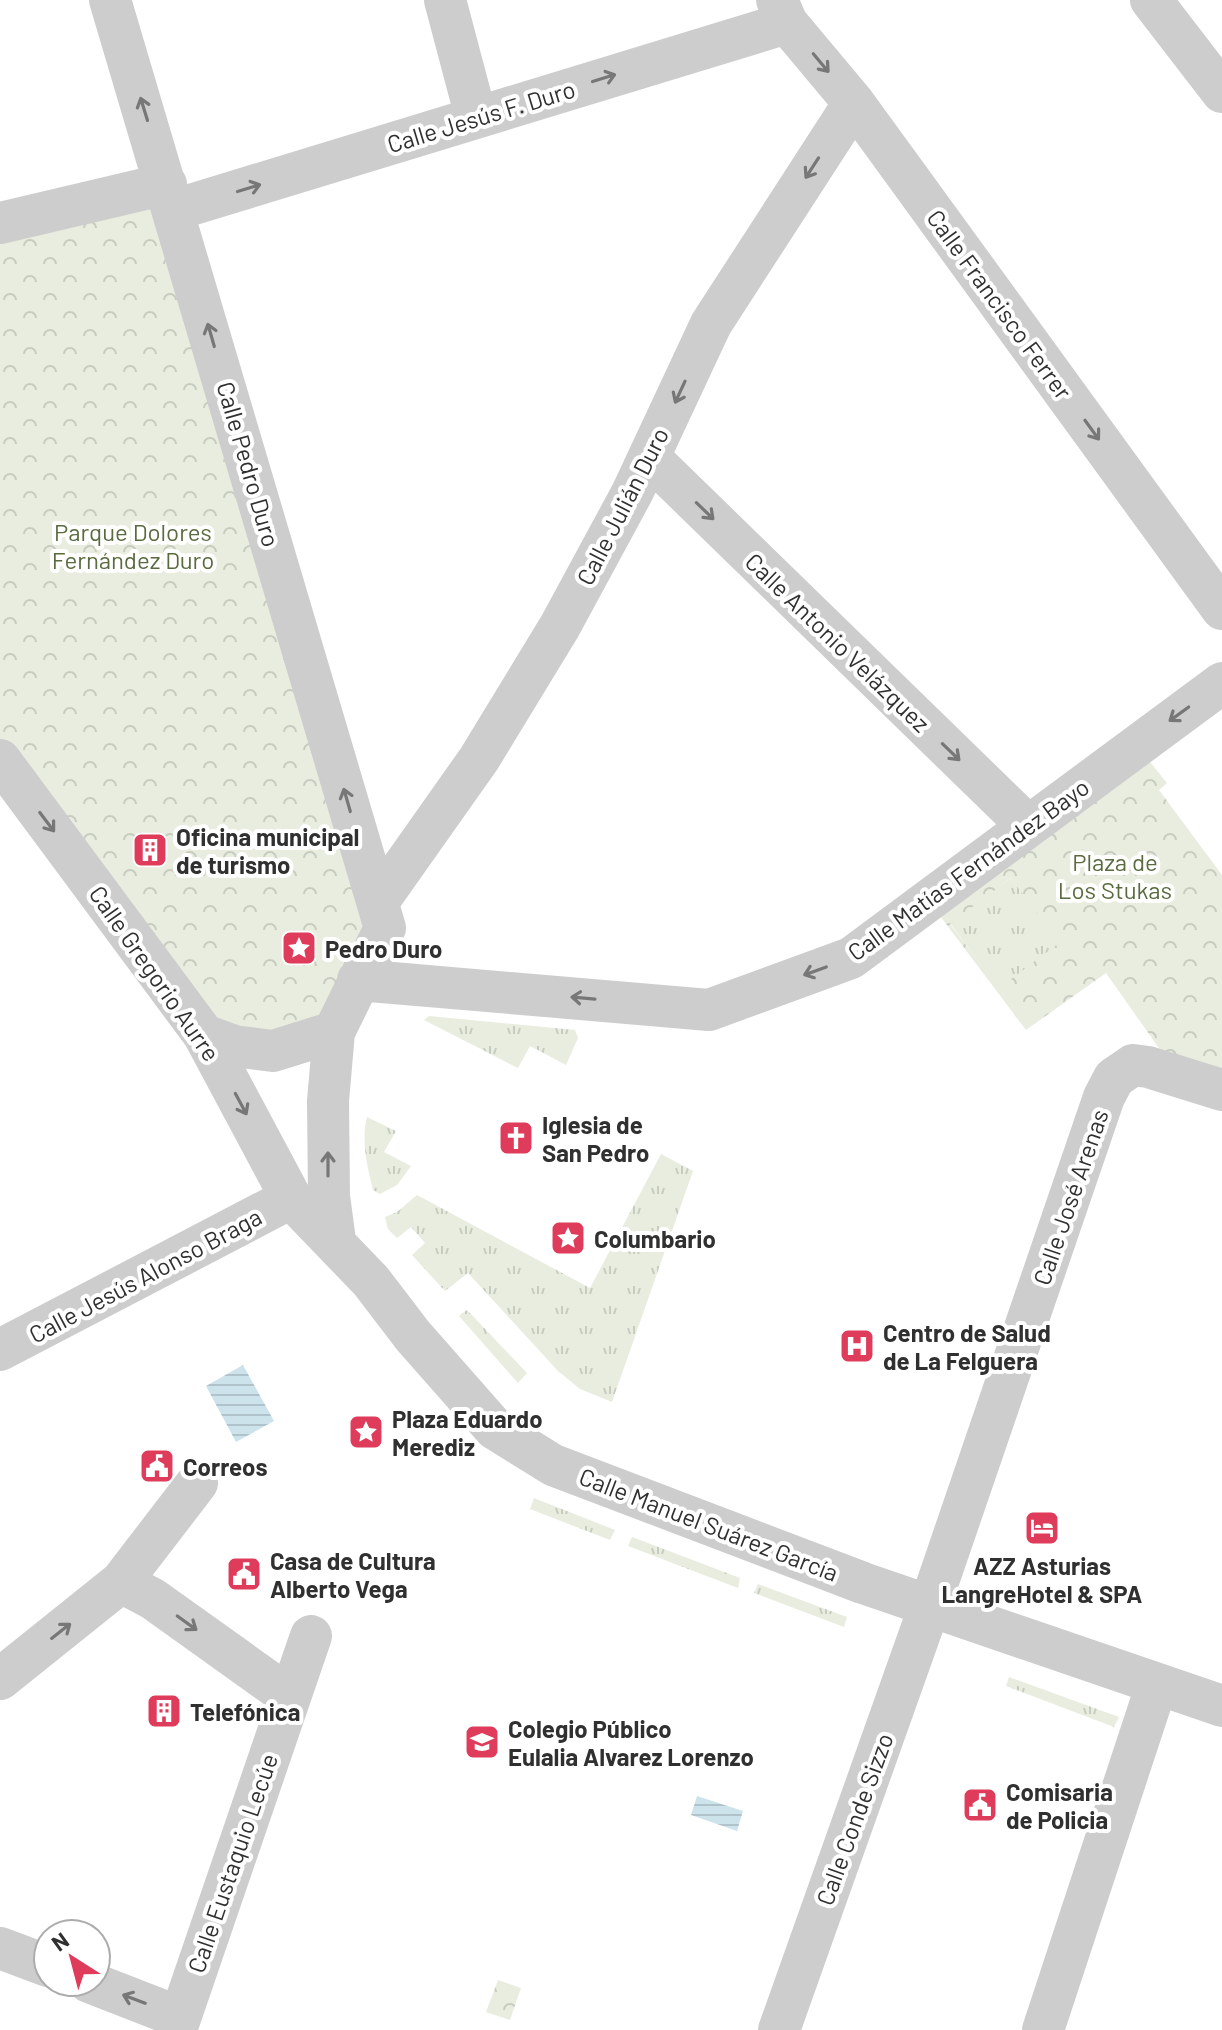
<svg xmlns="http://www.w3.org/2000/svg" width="1222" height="2030" font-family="Barlow,sans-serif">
	<defs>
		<pattern id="grass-tufts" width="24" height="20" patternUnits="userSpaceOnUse" patternTransform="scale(2)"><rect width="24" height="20" fill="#e8eddf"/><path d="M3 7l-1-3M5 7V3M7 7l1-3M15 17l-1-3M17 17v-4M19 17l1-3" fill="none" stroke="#c7ccc0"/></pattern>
		<pattern id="park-crowns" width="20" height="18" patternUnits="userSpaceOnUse" patternTransform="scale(2)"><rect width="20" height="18" fill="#e8eddf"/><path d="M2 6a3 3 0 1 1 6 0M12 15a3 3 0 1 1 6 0" fill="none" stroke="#c7ccc0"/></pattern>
		<pattern id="water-rules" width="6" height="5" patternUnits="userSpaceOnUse" patternTransform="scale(2)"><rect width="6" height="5" fill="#cce3eb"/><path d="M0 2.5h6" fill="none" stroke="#b0c3ca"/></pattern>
	</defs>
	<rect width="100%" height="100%" fill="#fff"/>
	<path fill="url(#grass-tufts)" d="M1011,878l49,65 -61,46 -49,-66z
		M429,1016l146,14 3,8 -12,27 -36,-19 -12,22 -94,-48z
		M367,1117l29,14 -12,21 27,14 -14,19 -17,9 -7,-4c-6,-25 -12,-48 -6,-73z
		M661,1154l32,17 -81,231 -32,-13 -22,-18 -90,-98 -23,18 -33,-36 13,-12 -14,-16 -14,11 -9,-9 -3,-12 12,-5 20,-17 173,93z
		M467,1310l60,63 -9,10 -59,-67z
		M534,1498l81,32 -5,10 -80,-31z
		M632,1537l108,41 -2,10 -110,-42z
		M758,1584l89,33 -3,10 -90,-34z
		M1009,1677l110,40 -5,10 -108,-41z"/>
	<path fill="url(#park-crowns)" fill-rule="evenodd" d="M166,184l219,744 -40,85 -111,33 -234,-286v-537z
		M1137,746l30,37 -8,7 63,85v203l-54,-17 -62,-88 -80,57 -98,-130zM1011,878l48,65 -60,45 -49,-64z
		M498,1980l23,8 -11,32 -24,-8z"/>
	<path fill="url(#water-rules)" d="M243,1365l31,56 -38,21 -30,-56z
		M697,1796l46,15 -6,20 -46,-16z"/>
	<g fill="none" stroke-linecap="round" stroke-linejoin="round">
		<path stroke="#cdcdcd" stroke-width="42" d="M110,0l275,928 -51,104 -6,69 1,95 6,45
			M445,0l31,117
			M777,0l10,23 67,80 368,506
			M1151,0l71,92
			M174,210l613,-187
			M0,223l166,-39
			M649,457l379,369
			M0,760l204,275 87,163 80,83 42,55 82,93 58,36 310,118 359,123
			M378,902l101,-143 81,-133 72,-133 79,-169 143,-221
			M358,980l351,30 142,-52 371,-275
			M204,1035l30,11 39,5 61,-19
			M0,1350l291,-152
			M121,1582l32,17 137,98
			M0,1679l121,-97 76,-99
			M0,1948l48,18
			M89,1982l90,35
			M176,2030l135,-394
			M779,2030l150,-422 175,-511 10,-19 19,-13 15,2 74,23
			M1043,2030l114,-346"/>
	</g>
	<defs><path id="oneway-shaft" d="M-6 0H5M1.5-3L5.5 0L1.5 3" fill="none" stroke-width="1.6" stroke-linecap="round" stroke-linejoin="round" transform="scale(2)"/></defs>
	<g stroke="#777">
		<use href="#oneway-shaft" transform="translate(821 63) rotate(50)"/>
		<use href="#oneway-shaft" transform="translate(604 78) rotate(-17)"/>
		<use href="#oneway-shaft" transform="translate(144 109) rotate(-107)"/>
		<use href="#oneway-shaft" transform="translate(812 168) rotate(123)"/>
		<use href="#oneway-shaft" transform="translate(249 188) rotate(-17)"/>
		<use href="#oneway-shaft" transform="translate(211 335) rotate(-106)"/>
		<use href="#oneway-shaft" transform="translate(680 392) rotate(115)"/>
		<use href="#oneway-shaft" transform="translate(1092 430) rotate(54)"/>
		<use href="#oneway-shaft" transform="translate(705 511) rotate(44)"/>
		<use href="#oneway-shaft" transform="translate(1179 714) rotate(144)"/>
		<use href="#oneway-shaft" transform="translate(951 752) rotate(44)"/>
		<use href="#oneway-shaft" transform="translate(347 800) rotate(-106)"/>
		<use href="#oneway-shaft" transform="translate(47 822) rotate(53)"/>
		<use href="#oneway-shaft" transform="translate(815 971) rotate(160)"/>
		<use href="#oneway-shaft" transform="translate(583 998) rotate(-175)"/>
		<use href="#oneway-shaft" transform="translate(241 1104) rotate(62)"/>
		<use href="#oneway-shaft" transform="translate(328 1164) rotate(-90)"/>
		<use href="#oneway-shaft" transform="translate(187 1623) rotate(36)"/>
		<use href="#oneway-shaft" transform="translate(61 1631) rotate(-38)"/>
		<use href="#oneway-shaft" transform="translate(134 1999) rotate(-159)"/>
	</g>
	<defs>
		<symbol id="building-square" viewBox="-11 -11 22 22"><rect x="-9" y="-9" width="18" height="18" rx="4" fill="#df3b5b" stroke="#fff"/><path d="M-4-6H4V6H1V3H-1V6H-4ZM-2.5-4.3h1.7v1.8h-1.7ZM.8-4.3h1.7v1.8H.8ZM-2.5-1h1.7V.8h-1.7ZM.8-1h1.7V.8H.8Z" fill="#fff"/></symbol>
		<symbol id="sight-square" viewBox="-11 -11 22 22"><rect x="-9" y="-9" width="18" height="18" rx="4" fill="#df3b5b" stroke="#fff"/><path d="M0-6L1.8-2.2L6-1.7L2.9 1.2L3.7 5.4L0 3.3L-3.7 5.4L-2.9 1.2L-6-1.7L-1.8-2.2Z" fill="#fff"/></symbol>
		<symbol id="church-square" viewBox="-11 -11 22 22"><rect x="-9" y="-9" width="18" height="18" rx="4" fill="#df3b5b" stroke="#fff"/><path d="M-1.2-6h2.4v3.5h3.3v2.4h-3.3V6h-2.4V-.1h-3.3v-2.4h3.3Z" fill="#fff"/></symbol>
		<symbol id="hospital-square" viewBox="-11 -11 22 22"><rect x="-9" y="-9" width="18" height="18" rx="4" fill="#df3b5b" stroke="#fff"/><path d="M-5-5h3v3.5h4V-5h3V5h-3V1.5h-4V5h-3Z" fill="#fff"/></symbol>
		<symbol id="civic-square" viewBox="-11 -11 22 22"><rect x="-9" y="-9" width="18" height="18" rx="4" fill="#df3b5b" stroke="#fff"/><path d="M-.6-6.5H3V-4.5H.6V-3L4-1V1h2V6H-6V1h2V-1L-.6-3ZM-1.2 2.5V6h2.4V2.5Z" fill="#fff"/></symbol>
		<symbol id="hotel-square" viewBox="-11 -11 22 22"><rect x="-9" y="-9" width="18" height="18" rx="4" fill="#df3b5b" stroke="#fff"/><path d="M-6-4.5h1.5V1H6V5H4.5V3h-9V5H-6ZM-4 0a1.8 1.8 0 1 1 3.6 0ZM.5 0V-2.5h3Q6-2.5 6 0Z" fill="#fff"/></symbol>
		<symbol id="school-square" viewBox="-11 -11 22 22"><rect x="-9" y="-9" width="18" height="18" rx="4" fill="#df3b5b" stroke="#fff"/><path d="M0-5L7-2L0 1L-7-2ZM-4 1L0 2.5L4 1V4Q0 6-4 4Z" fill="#fff"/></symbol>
	</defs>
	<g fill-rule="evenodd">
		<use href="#building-square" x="130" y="830" width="40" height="40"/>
		<use href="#sight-square" x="279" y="928" width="40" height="40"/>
		<use href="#church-square" x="496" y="1118" width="40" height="40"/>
		<use href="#sight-square" x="548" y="1218" width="40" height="40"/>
		<use href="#hospital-square" x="837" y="1326" width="40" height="40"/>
		<use href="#sight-square" x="346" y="1412" width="40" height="40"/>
		<use href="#civic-square" x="137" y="1446" width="40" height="40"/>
		<use href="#hotel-square" x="1022" y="1508" width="40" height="40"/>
		<use href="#civic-square" x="224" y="1554" width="40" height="40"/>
		<use href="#building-square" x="144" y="1691" width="40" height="40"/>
		<use href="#school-square" x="462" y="1722" width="40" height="40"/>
		<use href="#civic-square" x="960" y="1785" width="40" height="40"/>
	</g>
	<g text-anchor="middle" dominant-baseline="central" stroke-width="8" stroke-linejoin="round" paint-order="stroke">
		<g font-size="24" fill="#303030" stroke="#fff">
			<text transform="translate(481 116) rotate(-17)">Calle Jesús F. Duro</text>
			<text transform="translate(1000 304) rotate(54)">Calle Francisco Ferrer</text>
			<text transform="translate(249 464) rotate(74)">Calle Pedro Duro</text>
			<text transform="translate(622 506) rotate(-63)">Calle Julián Duro</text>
			<text transform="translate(838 642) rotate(44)">Calle Antonio Velázquez</text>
			<text transform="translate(968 869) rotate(-36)">Calle Matías Fernández Bayo</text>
			<text transform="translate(155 973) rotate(55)">Calle Gregorio Aurre</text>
			<text transform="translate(1070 1197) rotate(-71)">Calle José Arenas</text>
			<text transform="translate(145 1275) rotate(-28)">Calle Jesús Alonso Braga</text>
			<text transform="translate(709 1524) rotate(21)">Calle Manuel Suárez García</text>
			<text transform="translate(854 1819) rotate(-70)">Calle Conde Sizzo</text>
			<text transform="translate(232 1863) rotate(-71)">Calle Eustaquio Lecúe</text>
		</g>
		<g font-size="24" fill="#596b3f" stroke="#fff">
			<text x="133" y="531">Parque Dolores<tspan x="133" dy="28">Fernández Duro</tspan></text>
			<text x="1115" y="861">Plaza de<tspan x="1115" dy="28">Los Stukas</tspan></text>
		</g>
		<g font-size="24" font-weight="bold" fill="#303030" stroke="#fff" text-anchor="start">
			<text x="176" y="836">Oficina municipal<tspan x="176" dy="28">de turismo</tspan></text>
			<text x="325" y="948">Pedro Duro</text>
			<text x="542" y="1124">Iglesia de<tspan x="542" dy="28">San Pedro</tspan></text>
			<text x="594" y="1238">Columbario</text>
			<text x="883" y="1332">Centro de Salud<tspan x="883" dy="28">de La Felguera</tspan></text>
			<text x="392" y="1418">Plaza Eduardo<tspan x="392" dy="28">Merediz</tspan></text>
			<text x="183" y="1466">Correos</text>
			<text x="270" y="1560">Casa de Cultura<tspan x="270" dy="28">Alberto Vega</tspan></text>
			<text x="1042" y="1565" text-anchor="middle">AZZ Asturias<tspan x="1042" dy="28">LangreHotel &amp; SPA</tspan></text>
			<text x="190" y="1711">Telefónica</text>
			<text x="508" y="1728">Colegio Público<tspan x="508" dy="28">Eulalia Alvarez Lorenzo</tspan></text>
			<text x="1006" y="1791">Comisaria<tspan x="1006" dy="28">de Policia</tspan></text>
		</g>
	</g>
	<g transform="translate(72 1958) rotate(324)"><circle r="38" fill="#ffffff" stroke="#acacac" stroke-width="2"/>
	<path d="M0-6L14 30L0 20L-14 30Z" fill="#df3b5b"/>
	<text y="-12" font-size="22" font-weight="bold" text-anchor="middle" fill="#303030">N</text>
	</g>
</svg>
